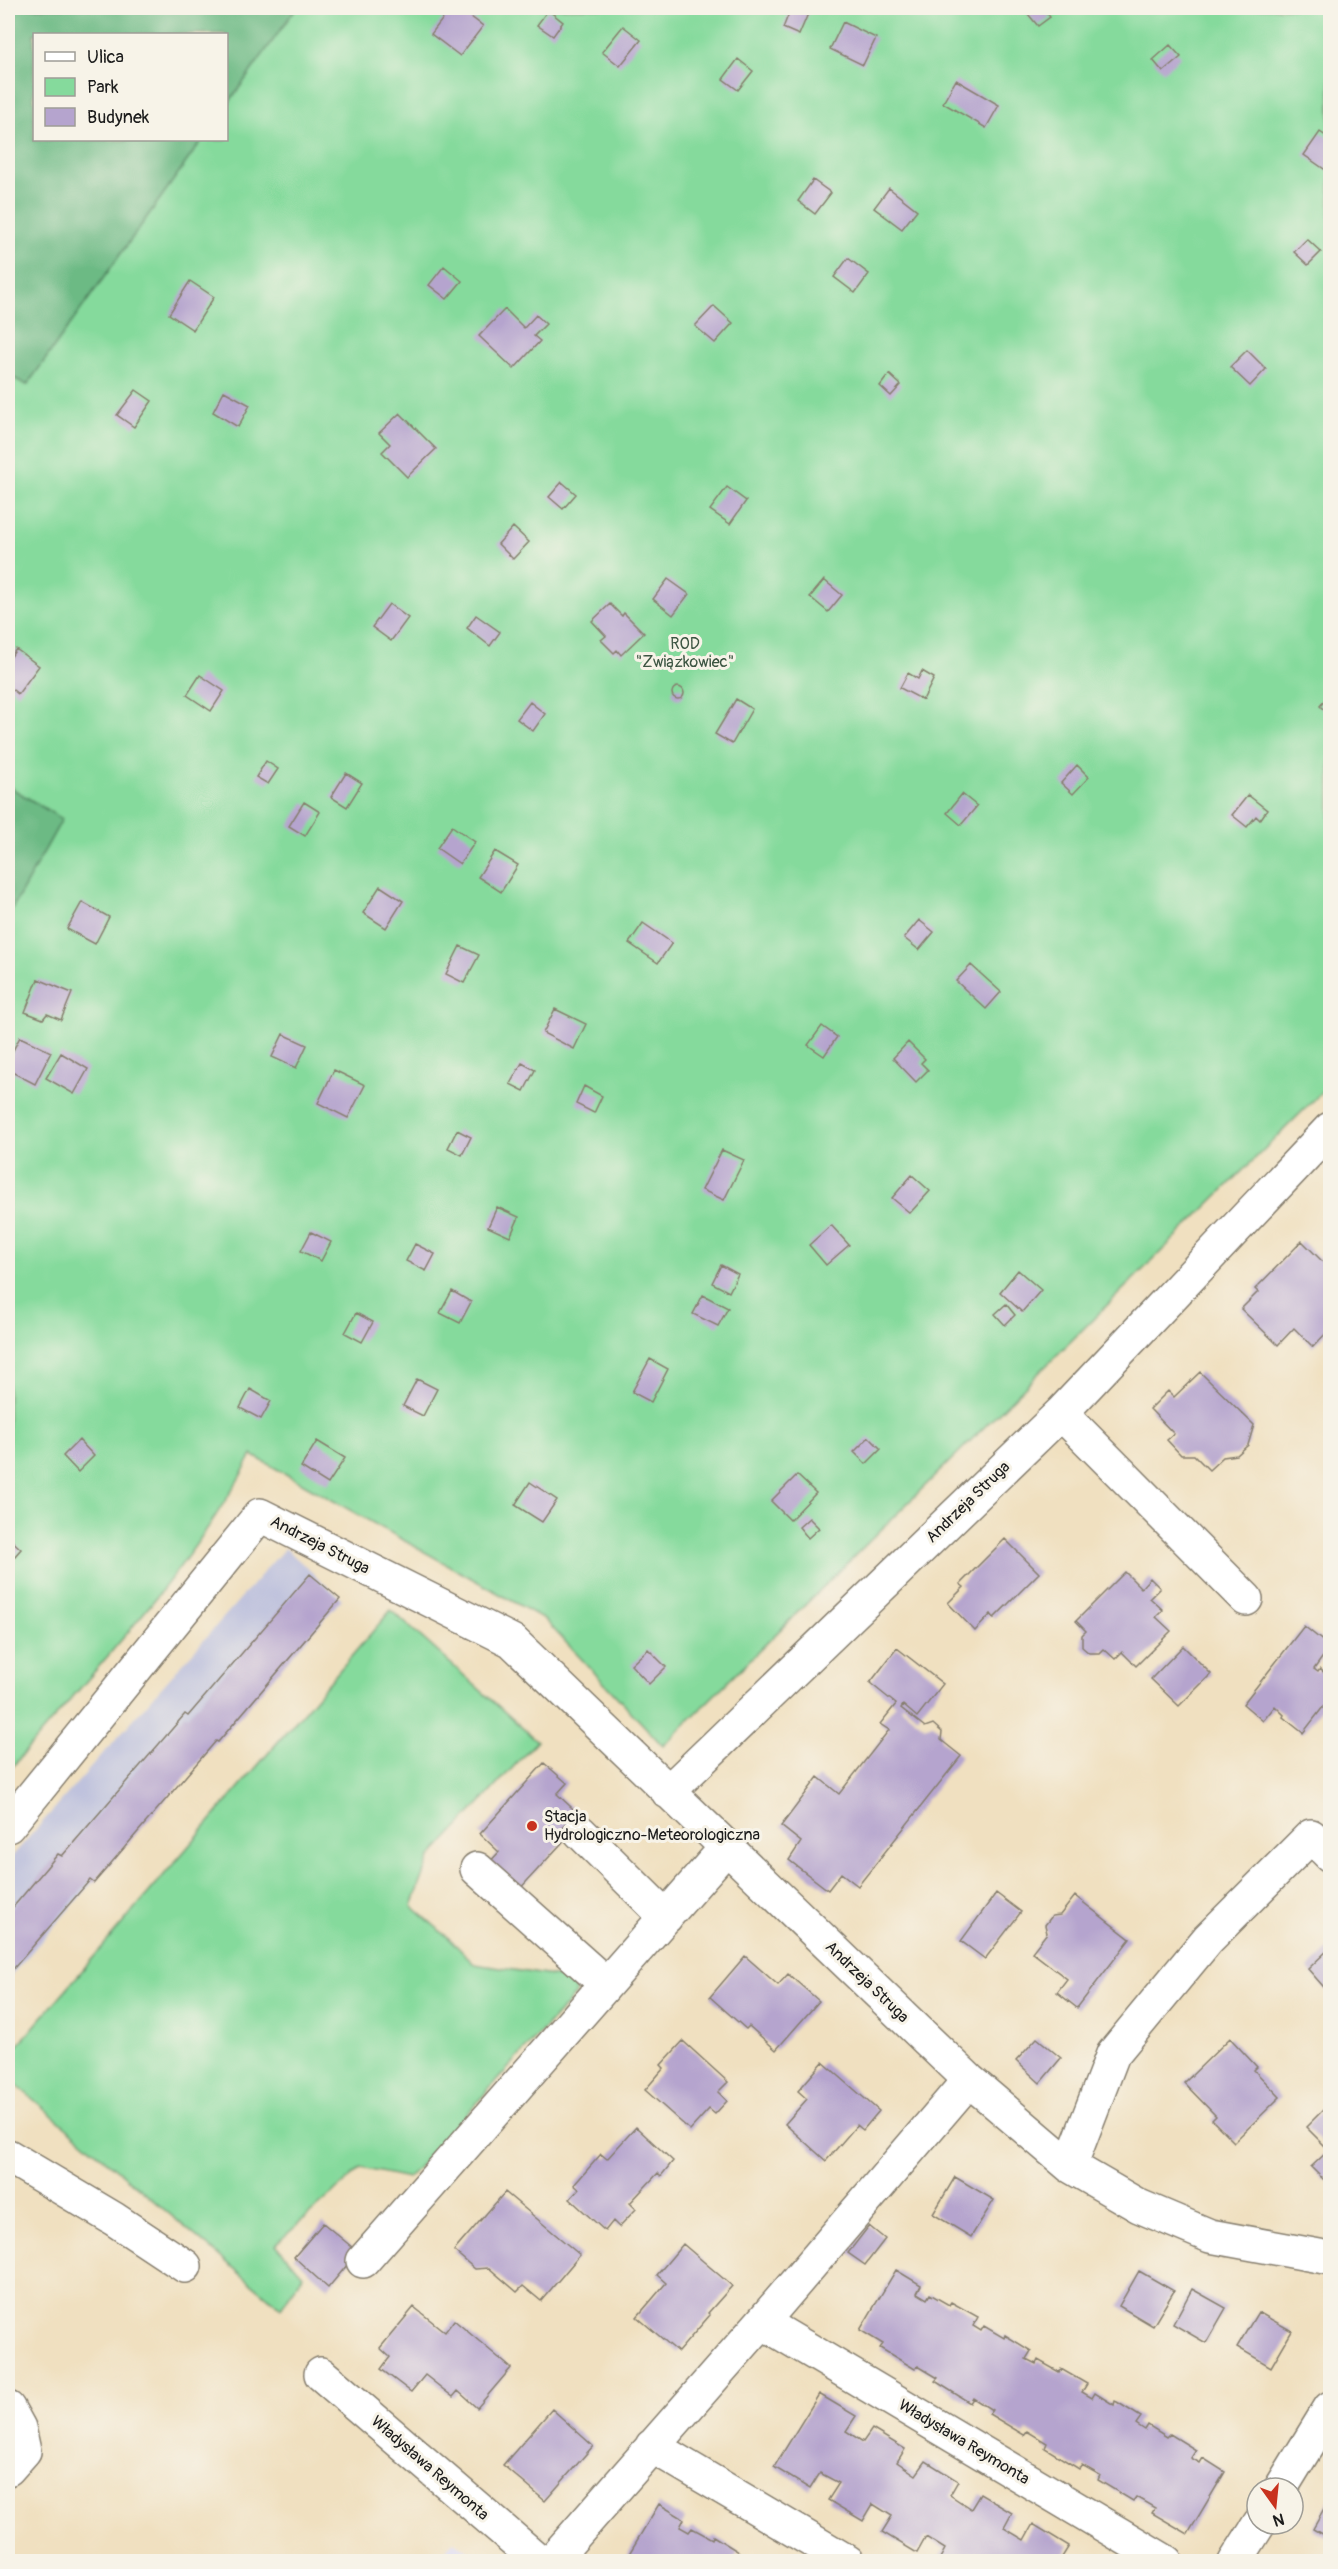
<svg xmlns="http://www.w3.org/2000/svg" width="1338" height="2569" font-family="Pangolin,sans-serif">
	<rect width="100%" height="100%" fill="#f7f3e8"/>
	<filter id="ink" filterUnits="userSpaceOnUse"><feTurbulence type="fractalNoise" baseFrequency=".0167" numOctaves="2"/><feDisplacementMap in="SourceGraphic" scale="12" xChannelSelector="R" yChannelSelector="G"/><feConvolveMatrix kernelMatrix="1 2 1 2 8 2 1 2 1" color-interpolation-filters="sRGB"/></filter>
	<filter id="wash" filterUnits="userSpaceOnUse"><feTurbulence type="fractalNoise" baseFrequency=".008" numOctaves="4" result="noise"/><feDisplacementMap in="SourceGraphic" scale="24" xChannelSelector="R" yChannelSelector="G"/><feGaussianBlur stdDeviation="1.35" result="paint"/><feColorMatrix in="noise" values="0 0 0 0 0 0 0 0 0 0 0 0 0 0 0 0 0 1.4 0 .05"/><feComposite in="paint" operator="in"/></filter>
	<g filter="url(#wash)">
		<rect width="100%" height="100%" fill="#f0e0c0"/>
		<path fill="#d8d7f8" d="M453,2541l34,20h-48z"/>
		<path fill="#bfc2dd" d="M285,1548l57,51 -334,380v-118z"/>
		<path fill="#85da9c" stroke="#507b5c" stroke-width="1.5" d="M296,8h1034v1076l-667,662 -119,-127 -292,-164c-63,118 -159,216 -244,317v-856l54,-97 -54,-33v-411l19,10 175,-245h24l1,-35z
			M391,1610l146,131 -107,117 -18,48 40,35 22,23 98,15 4,15 -168,184 -47,-10 -85,76 27,31 -22,33 -273,-230v-21z"/>
		<path fill="#6cba84" stroke="#446b50" stroke-width="1.5" d="M8,8h288l-69,97 -1,-71h-192v106h168l-175,245 -19,-10z
			M8,786l54,33 -54,97z"/>
		<g id="blocks">
			<path fill="#b5a4ce" d="M451,8h8l24,18 -23,30 -29,-22z
				M791,8l19,1 -11,26 -16,-7z
				M1023,8h20l7,9 -12,9z
				M548,10l15,12 -10,14 -16,-11z
				M843,22l33,16 -13,27 -33,-16z
				M623,26l18,14 -21,26 -18,-14z
				M1170,45l11,12 -18,15 -10,-12z
				M738,59l15,12 -15,19 -15,-11z
				M956,80l43,25 -13,23 -43,-25z
				M1320,132l10,7v27l-3,5 -23,-16z
				M813,180l18,13 -16,21 -17,-13z
				M889,188l28,22 -15,19 -28,-21z
				M1307,239l14,13 -13,13 -14,-13z
				M848,258l21,16 -14,19 -21,-16z
				M444,266l18,15 -15,18 -18,-14z
				M190,281l24,16 -21,33 -24,-16z
				M714,306l19,17 -18,20 -20,-17z
				M505,309l19,19 12,-13 10,9 -12,12 6,5 -26,28 -35,-33z
				M1247,350l19,19 -16,17 -20,-19z
				M889,374l12,11 -10,11 -11,-10z
				M136,390l16,11 -18,26 -17,-12z
				M224,391l26,14 -12,22 -25,-15z
				M400,413l36,36 -29,28 -25,-25 8,-8 -11,-11z
				M562,482l14,12 -13,15 -14,-12z
				M727,487l19,14 -16,23 -20,-14z
				M513,527l16,15 -16,17 -15,-15z
				M668,579l21,15 -16,21 -20,-16z
				M824,580l18,15 -14,17 -18,-15z
				M389,604l19,14 -17,23 -19,-14z
				M610,604l12,12 2,-3 20,20 -23,22 -4,-5 -3,3 -13,-13 5,-4 -14,-15z
				M476,615l24,17 -10,14 -23,-18z
				M16,649l23,17 -21,28 -10,-8v-25z
				M922,671l12,7 -11,22 -23,-12 8,-15 10,6z
				M200,675l24,16 -13,20 -24,-16z
				M672 693a6 6 0 1 1 12 0a6 6 0 1 1-12 0Z
				M1330,694v22l-10,-10z
				M736,699l16,10 -20,35 -17,-10z
				M530,702l15,12 -12,17 -16,-12z
				M266,761l12,8 -10,15 -12,-7z
				M1077,765l12,12 -16,17 -12,-11z
				M346,773l16,10 -15,24 -16,-10z
				M962,794l15,12 -16,19 -14,-12z
				M1248,795l19,15 -7,10 -4,-4 -9,11 -15,-12z
				M304,802l16,10 -15,24 -16,-10z
				M452,826l23,16 -15,22 -23,-16z
				M495,851l23,14 -17,27 -23,-15z
				M380,886l23,15 -17,27 -23,-15z
				M82,902l27,15 -14,27 -28,-15z
				M919,920l15,12 -15,18 -15,-12z
				M643,923l29,20 -14,20 -29,-20z
				M460,946l19,9 -15,28 -18,-9z
				M971,965l30,27 -15,17 -30,-28z
				M38,979l34,14 -11,27 -14,-6 -4,5 -18,-7z
				M555,1009l31,15 -12,25 -31,-16z
				M822,1026l15,11 -13,19 -16,-11z
				M283,1034l24,11 -11,23 -24,-11z
				M20,1037l31,15 -16,32 -27,-14v-10z
				M908,1042l17,17 -4,4 7,7 -12,12 -23,-24z
				M61,1053l27,16 -14,25 -28,-16z
				M522,1063l13,7 -11,21 -14,-7z
				M334,1070l31,15 -17,33 -30,-15z
				M584,1086l18,10 -8,17 -18,-9z
				M457,1130l14,7 -9,18 -14,-7z
				M722,1150l22,10 -20,40 -22,-10z
				M912,1175l18,16 -20,22 -18,-15z
				M497,1207l22,10 -9,20 -22,-10z
				M831,1225l18,20 -23,20 -17,-20z
				M311,1232l20,10 -10,19 -20,-10z
				M1302,1241l28,28v60l-17,18 -19,-19 -16,17 -37,-36 17,-17 -3,-3z
				M415,1244l20,10 -9,17 -20,-10z
				M721,1265l17,9 -9,18 -17,-9z
				M1018,1270l23,20 -19,22 -22,-20z
				M452,1291l19,11 -11,21 -20,-10z
				M703,1295l25,13 -10,18 -25,-12z
				M1006,1304l9,11 -10,10 -10,-11z
				M356,1313l17,9 -11,20 -17,-9z
				M650,1359l18,10 -17,33 -19,-10z
				M1200,1372l54,53 -6,20 -11,10 -14,2 -14,13 -15,-15h-13l-14,-15 7,-6 -24,-25 18,-18 6,6z
				M417,1379l20,10 -14,27 -20,-10z
				M250,1389l21,12 -10,18 -21,-11z
				M869,1437l12,12 -15,15 -12,-12z
				M79,1440l15,16 -16,16 -15,-16z
				M317,1441l28,17 -17,26 -27,-17z
				M797,1475l19,18 -26,27 -19,-19z
				M530,1482l27,18 -15,22 -27,-17z
				M809,1518l10,10 -11,10 -9,-11z
				M8,1537l13,12 -13,15z
				M1005,1539l34,34 -45,45 -3,-4 -16,17 -27,-28 16,-16 -4,-3z
				M1125,1572l16,16 9,-10 10,10 -10,10 13,12 -7,7 15,14 -35,35 -14,-14 -7,7 -11,-10 -4,4h-11l-7,-6v-12l4,-4 -10,-10z
				M310,1574l30,25 -122,143 -2,-1 -122,142 -4,-3 -82,95v-62l50,-59 4,2 123,-142 3,2z
				M1304,1626l26,21 -16,22 4,3 2,-3 10,9v20l-27,35 -20,-16 1,-2 -9,-9 -12,15 -20,-17z
				M1183,1646l28,28 -32,32 -28,-27z
				M897,1648l46,36 -26,33 -14,-12 -2,3 24,19 8,-3 9,8 -1,8 20,16 -103,130 -17,-13 -13,17 -39,-30 12,-18 -20,-16 37,-49 21,17 50,-64 -9,-6 16,-20 -26,-21z
				M648,1649l18,18 -17,17 -18,-19z
				M544,1763l23,20 -10,11 27,25 -68,74 -30,-27 13,-14 -19,-18z
				M996,1893l25,19 -36,47 -24,-18z
				M1075,1896l55,43 -53,69 -20,-16 10,-13 -35,-27 15,-19 -2,-8 7,-9 8,-1z
				M1330,1948v46l-22,-25z
				M745,1956l33,29 10,-11 31,27 -43,49 -27,-24 -3,3 -36,-32z
				M1037,2038l24,20 -21,25 -24,-22z
				M1230,2038l27,29 -3,3 26,27 -46,45 -22,-22 4,-4 -32,-33z
				M683,2041l45,41 -10,10 9,9 -12,13 -6,-5 -19,21 -45,-40 19,-22 -3,-3z
				M823,2062l56,49 -16,19 -6,-5 -31,36 -41,-37 22,-25 -9,-8z
				M1330,2103v70l-6,7 -13,-13 18,-17 -23,-23z
				M636,2127l37,34 -12,15 -3,-3 -28,30 6,6 -17,18 -6,-6 -8,10 -35,-32 9,-10 -5,-4 27,-31 6,5z
				M955,2177l39,23 -23,37 -38,-23z
				M505,2192l75,63 -39,46 -18,-15 -6,6 -28,-24 -14,1 -21,-18z
				M323,2223l35,29 -30,36 -34,-31z
				M869,2226l16,13 -20,26 -17,-12z
				M683,2244l49,42 -24,27 2,2 -32,37 -41,-35 29,-34 -9,-8z
				M896,2270l25,15 -4,8 10,6 3,-5 19,11 2,-3 27,15 -5,9 8,5 3,-5 20,12 1,-3 26,16 -5,8 10,5 2,-4 21,12 2,-3 26,15 -5,8 10,6 3,-5 19,12 1,-4 2,1 24,15 -5,7 9,6 3,-5 19,12 3,-3 26,16 -5,8 9,5 3,-5 22,14 -37,62 -36,-21 3,-5 -19,-11 -3,4 -35,-21 2,-5 -18,-10 -3,4 -34,-21 2,-5 -20,-12 -3,4 -35,-21 3,-4 -19,-12 -3,5 -35,-22 3,-3 -20,-12 -3,3 -35,-21 3,-4 -23,-14z
				M1139,2271l35,20 -21,35 -34,-20z
				M1192,2289l34,19 -20,35 -33,-19z
				M414,2307l31,25 9,-12 57,48 -34,40 -19,-17 -5,6 -28,-22 -14,17 -30,-23 9,-12 -10,-9z
				M1258,2312l34,19 -21,36 -34,-20z
				M819,2394l37,22 -10,15 17,11 9,-13 33,20 -8,13 19,13 10,-14 32,20 -8,14 21,14 9,-15 32,19 -8,15 20,12 9,-16 36,22 -10,16h-121l7,-13 -19,-12 -9,16 -35,-21 10,-16 -19,-12 -10,17 -35,-21 11,-17 -19,-10 -10,16 -36,-22z
				M552,2409l41,37 -48,55 -42,-36z
				M1330,2499v40l-17,-10z
				M659,2504l25,15 -4,8 9,5 3,-4 20,11 1,-3 26,16 -5,8 3,2h-113z"/>
		</g>
	</g>
	<g filter="url(#ink)">
		<use href="#blocks" fill-opacity="0" stroke="#867e6e" stroke-width="1.5"/>
		<g fill="none" stroke-linecap="round" stroke-linejoin="round">
			<defs>
				<path id="minor" d="M1246,1599l-185,-186 269,-284
					M668,1792l393,-379
					M8,1826l252,-311 252,126 457,439 101,86 69,40 71,30 120,22
					M580,1832l86,85
					M477,1869l129,115
					M8,2156l106,63 71,47
					M1070,2166l43,-112 95,-115 103,-103 19,19
					M363,2261l363,-413
					M762,2322l404,240
					M321,2374l219,188
					M8,2408l11,20 5,23 -16,18
					M652,2446l196,116
					M1281,2488l49,-80
					M551,2562l211,-240 207,-242
					M1235,2562l24,-38"/>
			</defs>
			<use href="#minor" stroke="#867e6e" stroke-width="36"/>
			<use href="#minor" stroke="#fff" stroke-width="33"/>
		</g>
	</g>
	<circle fill="#c8321e" stroke="#f7f3e8" stroke-width="2" cx="532" cy="1826" r="6"/>
	<g text-anchor="middle" dominant-baseline="central" stroke-width="6" stroke-linejoin="round" paint-order="stroke">
		<g font-size="16" fill="#3c5542" stroke="#f7f3e8">
			<text x="685" y="644">ROD<tspan x="685" dy="18">"Związkowiec"</tspan></text>
		</g>
		<g font-size="16" fill="#1c1c1c" stroke="#f7f3e8">
			<text transform="translate(968 1502) rotate(-44)">Andrzeja Struga</text>
			<text transform="translate(320 1545) rotate(27)">Andrzeja Struga</text>
			<text transform="translate(867 1982) rotate(44)">Andrzeja Struga</text>
			<text transform="translate(964 2442) rotate(31)">Władysława Reymonta</text>
			<text transform="translate(430 2468) rotate(41)">Władysława Reymonta</text>
		</g>
		<g font-size="16" fill="#1c1c1c" stroke="#f7f3e8" text-anchor="start">
			<text x="544" y="1817">Stacja<tspan x="544" dy="18">Hydrologiczno-Meteorologiczna</tspan></text>
		</g>
	</g>
	<rect width="1338" height="2569" fill="none" stroke="#f7f3e8" stroke-width="30"/>
	<rect x="33" y="33" width="195" height="108" fill="#f7f3e8" stroke="#9f9d96" stroke-width="1.5"/>
	<rect x="45" y="52" width="30" height="9" fill="#ffffff" stroke="#9f9d96" stroke-width="1.5"/>
	<text x="87" y="63" font-size="18" fill="#1c1c1c">Ulica</text>
	<rect x="45" y="78" width="30" height="18" fill="#85da9c" stroke="#9f9d96" stroke-width="1.5"/>
	<text x="87" y="93" font-size="18" fill="#1c1c1c">Park</text>
	<rect x="45" y="108" width="30" height="18" fill="#b5a4ce" stroke="#9f9d96" stroke-width="1.5"/>
	<text x="87" y="123" font-size="18" fill="#1c1c1c">Budynek</text>
	<g transform="translate(1275 2506) rotate(165)"><circle r="28" fill="#f7f3e8" stroke="#9f9d96" stroke-width="1.5"/>
	<path d="M0-4.5L10 22L0 15L-10 22Z" fill="#c8321e"/>
	<text y="-9" font-size="16" font-weight="bold" text-anchor="middle" fill="#1c1c1c">N</text>
	</g>
</svg>
